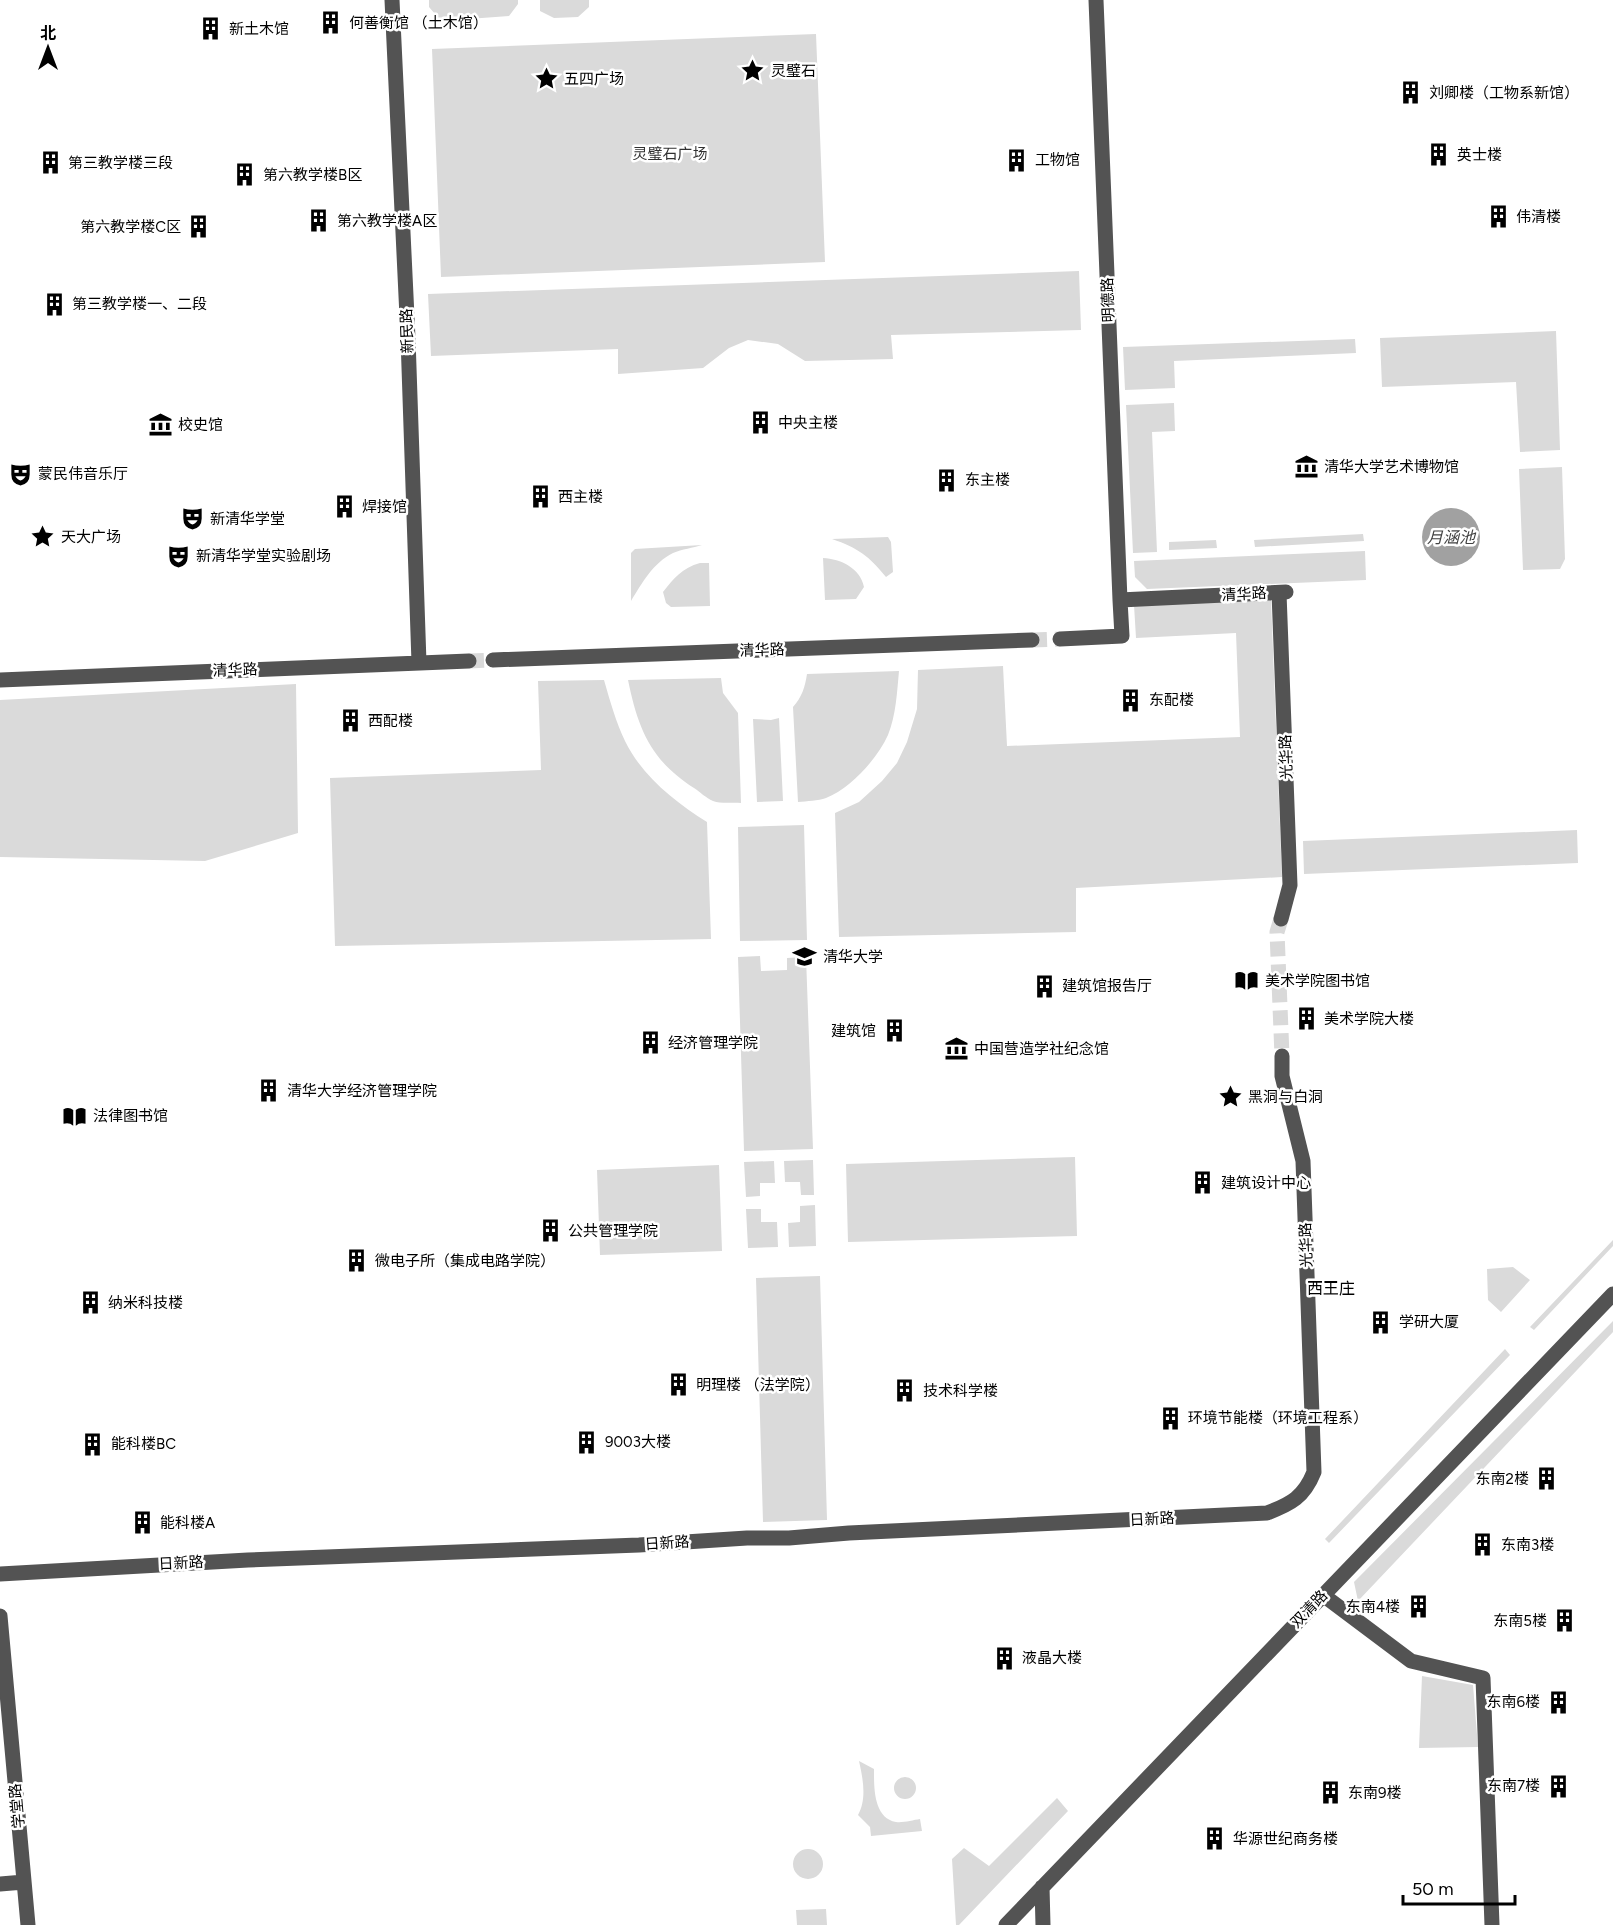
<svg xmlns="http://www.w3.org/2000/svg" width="1613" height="1925" font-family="Figtree,'Noto Sans SC',sans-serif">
	<rect width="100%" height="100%" fill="#fff"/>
	<path fill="#dadada" d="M429,0h89v4l-9,12 -68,5 -12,-14z
		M540,0h49v7l-11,10 -24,1 -14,-7z
		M816,34l9,228 -384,15 -9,-228z
		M1079,271l2,59 -190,5 2,24 -88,2 -27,-17 -30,-4 -19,8 -26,20 -85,6v-25l-187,7 -3,-62z
		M1556,331l4,119 -40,2 -4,-70 -134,5 -2,-49z
		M1355,339l1,14 -182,8 1,27 -50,2 -2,-43z
		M1174,403l1,28 -23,1 5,120 -24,1 -7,-148z
		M1562,467l3,92 -5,10 -37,1 -4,-101z
		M1363,534l1,7 -109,6 -1,-7z
		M888,537l3,5 2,30 -7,5c-17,-21 -28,-29 -54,-38z
		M1216,540l1,8 -48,2v-8z
		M702,545c-9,3 -20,4 -29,8 -20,10 -31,30 -42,48v-48l4,-4z
		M1365,551l1,29 -219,9 -12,-12 -1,-16z
		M823,558c18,1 37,10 41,29l-8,12 -31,1z
		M700,563h9l1,43 -39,1 -5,-4 -3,-11c11,-14 19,-24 37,-29z
		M1271,600l11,277 -206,11v44l-237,5 -4,-124 24,-11 23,-21 15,-18 10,-21 10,-33 1,-39 85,-4 4,80 233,-9 -4,-104 -100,5 -2,-33z
		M899,671c-2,21 -3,44 -11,64 -11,24 -37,53 -62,63 -8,3 -19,3 -28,4l-5,-95c9,-10 12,-20 14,-33z
		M721,678l2,15 15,20 3,90c-8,-1 -20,1 -28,-2 -7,-3 -13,-9 -19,-13 -44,-28 -56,-60 -66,-108z
		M604,680c6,21 12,42 21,61 17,35 50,61 82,81l4,117 -376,7 -5,-168 211,-8 -3,-89z
		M296,684l2,149 -93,28 -205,-4v-157z
		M779,718l4,83 -26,1 -4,-83 18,1z
		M804,825l3,115 -67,1 -2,-114z
		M1577,830l1,33 -274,11 -1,-33z
		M760,956l1,15 26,-1v-12l19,-1 7,192 -69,2 -6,-194z
		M1075,1157l2,79 -229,6 -2,-78z
		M813,1160l1,35h-13l-1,-13h-15l-1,-21z
		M774,1161l1,22h-15v13l-14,1 -2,-35z
		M719,1165l3,86 -122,4 -3,-85z
		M815,1205l1,41 -27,1 -1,-24 12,-1v-16z
		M746,1209h15v13h16l1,25 -30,1z
		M1613,1240v6l-79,84 -4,-3z
		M1513,1267l17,13 -29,32 -13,-12 -1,-31z
		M820,1276l7,244 -64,2 -7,-244z
		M1613,1321v11l-255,269 -4,-19z
		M1505,1349l5,6 -181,188 -4,-4z
		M1422,1676l51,9 5,62 -59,1z
		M859,1761l15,8c0,17 -1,49 22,53 7,1 17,-2 24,-3l2,12 -51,5 -1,-9 -12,-12c9,-16 5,-36 1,-54z
		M894 1788a11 11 0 1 1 22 0a11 11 0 1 1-22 0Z
		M1057,1798l11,13 -109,114h-3l-4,-66 12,-11 25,18z
		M793 1864a15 15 0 1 1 30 0a15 15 0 1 1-30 0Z
		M826,1909l1,16h-30l-1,-15z"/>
	<path fill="#a1a1a1" d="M1422 537a29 29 0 1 1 58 0a29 29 0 1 1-58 0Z"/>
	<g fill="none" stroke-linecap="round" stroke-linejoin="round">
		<path stroke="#d9d9d9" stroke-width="15" stroke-dasharray="15 8" stroke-linecap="butt" d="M1032,640l28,-1
			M469,661l24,-1
			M1281,919l-4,13 5,124"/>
		<path stroke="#535353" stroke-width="15" d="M392,0l16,338 11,325
			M1096,0l24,600
			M1279,593l11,292 -9,34
			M1060,639l62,-3 -2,-36 166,-8
			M493,660l539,-20
			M0,680l469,-19
			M0,1574l248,-14 391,-15 108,-7h42l60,-5 418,-20c24,-9 37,-16 47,-41l-11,-311 -21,-85v-20
			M1323,1595l88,66 72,17 9,247
			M0,1616l28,309
			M0,1884l24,-2
			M1042,1887l1,38
			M1006,1925l607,-631"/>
	</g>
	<defs>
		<symbol id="building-bare" viewBox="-9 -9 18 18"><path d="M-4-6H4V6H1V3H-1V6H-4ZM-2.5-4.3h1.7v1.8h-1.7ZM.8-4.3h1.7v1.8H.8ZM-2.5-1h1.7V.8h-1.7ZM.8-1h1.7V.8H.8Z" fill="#000" stroke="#fff" stroke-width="2.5" paint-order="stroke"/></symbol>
		<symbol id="sight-bare" viewBox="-9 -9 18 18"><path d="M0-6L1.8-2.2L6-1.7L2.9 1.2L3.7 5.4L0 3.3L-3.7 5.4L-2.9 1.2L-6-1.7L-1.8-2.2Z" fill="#000" stroke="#fff" stroke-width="2.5" paint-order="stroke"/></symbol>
		<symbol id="museum-bare" viewBox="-9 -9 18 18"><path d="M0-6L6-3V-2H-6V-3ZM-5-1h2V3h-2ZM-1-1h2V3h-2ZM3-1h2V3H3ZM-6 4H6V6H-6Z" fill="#000" stroke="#fff" stroke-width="2.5" paint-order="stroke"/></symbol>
		<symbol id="theatre-bare" viewBox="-9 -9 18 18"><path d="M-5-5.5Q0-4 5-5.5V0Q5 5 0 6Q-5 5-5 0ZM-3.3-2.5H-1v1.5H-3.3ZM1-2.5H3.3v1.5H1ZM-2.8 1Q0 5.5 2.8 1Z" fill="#000" stroke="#fff" stroke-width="2.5" paint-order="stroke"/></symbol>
		<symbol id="university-bare" viewBox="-9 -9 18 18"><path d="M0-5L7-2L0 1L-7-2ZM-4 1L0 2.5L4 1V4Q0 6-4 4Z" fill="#000" stroke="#fff" stroke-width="2.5" paint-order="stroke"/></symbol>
		<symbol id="library-bare" viewBox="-9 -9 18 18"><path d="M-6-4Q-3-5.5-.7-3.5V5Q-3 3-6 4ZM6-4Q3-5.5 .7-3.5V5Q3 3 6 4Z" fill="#000" stroke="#fff" stroke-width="2.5" paint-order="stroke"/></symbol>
	</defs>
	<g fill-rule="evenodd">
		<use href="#building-bare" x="314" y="6" width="33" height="33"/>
		<use href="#building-bare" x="194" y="12" width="33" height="33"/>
		<use href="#sight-bare" x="736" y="54" width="33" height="33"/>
		<use href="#sight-bare" x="530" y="62" width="33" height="33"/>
		<use href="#building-bare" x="1394" y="76" width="33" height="33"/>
		<use href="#building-bare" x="1422" y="138" width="33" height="33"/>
		<use href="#building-bare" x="1000" y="144" width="33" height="33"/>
		<use href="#building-bare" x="34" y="146" width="33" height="33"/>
		<use href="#building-bare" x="228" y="158" width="33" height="33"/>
		<use href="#building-bare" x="1482" y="200" width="33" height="33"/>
		<use href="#building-bare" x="302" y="204" width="33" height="33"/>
		<use href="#building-bare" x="182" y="210" width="33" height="33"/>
		<use href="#building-bare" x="38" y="288" width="33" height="33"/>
		<use href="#building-bare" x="744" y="406" width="33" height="33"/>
		<use href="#museum-bare" x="144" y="408" width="33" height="33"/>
		<use href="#museum-bare" x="1290" y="450" width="33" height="33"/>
		<use href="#theatre-bare" x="4" y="458" width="33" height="33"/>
		<use href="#building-bare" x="930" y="464" width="33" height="33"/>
		<use href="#building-bare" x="524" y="480" width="33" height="33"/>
		<use href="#building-bare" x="328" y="490" width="33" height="33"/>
		<use href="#theatre-bare" x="176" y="502" width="33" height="33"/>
		<use href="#sight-bare" x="26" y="520" width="33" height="33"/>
		<use href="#theatre-bare" x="162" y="540" width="33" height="33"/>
		<use href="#building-bare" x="1114" y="684" width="33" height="33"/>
		<use href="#building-bare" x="334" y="704" width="33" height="33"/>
		<use href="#university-bare" x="788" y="940" width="33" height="33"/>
		<use href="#library-bare" x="1230" y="964" width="33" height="33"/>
		<use href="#building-bare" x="1028" y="970" width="33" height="33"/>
		<use href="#building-bare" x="1290" y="1002" width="33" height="33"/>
		<use href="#building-bare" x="878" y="1014" width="33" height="33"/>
		<use href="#building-bare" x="634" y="1026" width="33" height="33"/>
		<use href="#museum-bare" x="940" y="1032" width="33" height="33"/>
		<use href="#building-bare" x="252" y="1074" width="33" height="33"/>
		<use href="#sight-bare" x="1214" y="1080" width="33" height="33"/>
		<use href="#library-bare" x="58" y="1100" width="33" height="33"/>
		<use href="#building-bare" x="1186" y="1166" width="33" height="33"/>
		<use href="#building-bare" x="534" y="1214" width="33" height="33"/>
		<use href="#building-bare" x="340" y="1244" width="33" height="33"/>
		<use href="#building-bare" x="74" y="1286" width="33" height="33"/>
		<use href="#building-bare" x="1364" y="1306" width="33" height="33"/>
		<use href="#building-bare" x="662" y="1368" width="33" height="33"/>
		<use href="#building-bare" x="888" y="1374" width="33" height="33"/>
		<use href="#building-bare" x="1154" y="1402" width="33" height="33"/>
		<use href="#building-bare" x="570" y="1426" width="33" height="33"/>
		<use href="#building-bare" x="76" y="1428" width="33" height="33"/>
		<use href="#building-bare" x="1530" y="1462" width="33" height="33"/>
		<use href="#building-bare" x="126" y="1506" width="33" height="33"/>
		<use href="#building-bare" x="1466" y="1528" width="33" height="33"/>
		<use href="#building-bare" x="1402" y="1590" width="33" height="33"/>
		<use href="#building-bare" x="1548" y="1604" width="33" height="33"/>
		<use href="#building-bare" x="988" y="1642" width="33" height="33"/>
		<use href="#building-bare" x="1542" y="1686" width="33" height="33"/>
		<use href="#building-bare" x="1542" y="1770" width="33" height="33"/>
		<use href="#building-bare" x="1314" y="1776" width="33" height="33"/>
		<use href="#building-bare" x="1198" y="1822" width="33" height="33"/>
	</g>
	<g text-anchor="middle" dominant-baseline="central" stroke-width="5" stroke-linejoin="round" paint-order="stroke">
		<g font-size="15" fill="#000" stroke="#fff" text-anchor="start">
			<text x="349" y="23">何善衡馆 （土木馆）</text>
			<text x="229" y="29">新土木馆</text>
			<text x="771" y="71">灵璧石</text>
			<text x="564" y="79">五四广场</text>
			<text x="1429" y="93">刘卿楼（工物系新馆）</text>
			<text x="1457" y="155">英士楼</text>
			<text x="1035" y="160">工物馆</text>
			<text x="68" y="163">第三教学楼三段</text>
			<text x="263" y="175">第六教学楼B区</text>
			<text x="1516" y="217">伟清楼</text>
			<text x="337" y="221">第六教学楼A区</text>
			<text x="181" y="227" text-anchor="end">第六教学楼C区</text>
			<text x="72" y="304">第三教学楼一、二段</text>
			<text x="778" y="423">中央主楼</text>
			<text x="178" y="425">校史馆</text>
			<text x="1324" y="467">清华大学艺术博物馆</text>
			<text x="38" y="474">蒙民伟音乐厅</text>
			<text x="965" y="480">东主楼</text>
			<text x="558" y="497">西主楼</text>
			<text x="362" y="507">焊接馆</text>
			<text x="210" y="519">新清华学堂</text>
			<text x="61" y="537">天大广场</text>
			<text x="196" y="556">新清华学堂实验剧场</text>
			<text x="1149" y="700">东配楼</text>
			<text x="368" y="721">西配楼</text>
			<text x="823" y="957">清华大学</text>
			<text x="1265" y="981">美术学院图书馆</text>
			<text x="1062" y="986">建筑馆报告厅</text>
			<text x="1324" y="1019">美术学院大楼</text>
			<text x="876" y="1031" text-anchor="end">建筑馆</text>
			<text x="668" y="1043">经济管理学院</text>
			<text x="974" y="1049">中国营造学社纪念馆</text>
			<text x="287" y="1091">清华大学经济管理学院</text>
			<text x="1248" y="1097">黑洞与白洞</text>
			<text x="93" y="1116">法律图书馆</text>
			<text x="1221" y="1183">建筑设计中心</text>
			<text x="568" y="1231">公共管理学院</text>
			<text x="375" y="1261">微电子所（集成电路学院）</text>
			<text x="108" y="1303">纳米科技楼</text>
			<text x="1399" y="1322">学研大厦</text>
			<text x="696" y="1385">明理楼 （法学院）</text>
			<text x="923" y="1391">技术科学楼</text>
			<text x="1188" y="1418">环境节能楼（环境工程系）</text>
			<text x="605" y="1442">9003大楼</text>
			<text x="111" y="1444">能科楼BC</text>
			<text x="1529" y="1479" text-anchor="end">东南2楼</text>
			<text x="160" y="1523">能科楼A</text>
			<text x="1501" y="1545">东南3楼</text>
			<text x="1400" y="1607" text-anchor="end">东南4楼</text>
			<text x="1547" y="1621" text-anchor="end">东南5楼</text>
			<text x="1022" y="1658">液晶大楼</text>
			<text x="1540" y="1702" text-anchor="end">东南6楼</text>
			<text x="1540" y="1786" text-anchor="end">东南7楼</text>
			<text x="1348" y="1793">东南9楼</text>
			<text x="1233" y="1839">华源世纪商务楼</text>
		</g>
		<g font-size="15" fill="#313131" stroke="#fff">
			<text x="670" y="154">灵璧石广场</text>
		</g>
		<g font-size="15" fill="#000" stroke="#fff">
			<text transform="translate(1108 300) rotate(-92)">明德路</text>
			<text transform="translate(407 331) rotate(-92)">新民路</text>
			<text transform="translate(1244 594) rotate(-3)">清华路</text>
			<text transform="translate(762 650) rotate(-2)">清华路</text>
			<text transform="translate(235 670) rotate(-2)">清华路</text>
			<text transform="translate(1286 757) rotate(-92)">光华路</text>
			<text transform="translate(1306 1245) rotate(-92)">光华路</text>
			<text transform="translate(1152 1519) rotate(-3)">日新路</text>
			<text transform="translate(667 1543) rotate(-4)">日新路</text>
			<text transform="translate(181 1563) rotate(-3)">日新路</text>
			<text transform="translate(1309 1609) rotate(-46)">双清路</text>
			<text transform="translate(17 1806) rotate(-95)">学堂路</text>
		</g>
		<g font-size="16" font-style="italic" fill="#424242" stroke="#fff">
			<text x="1451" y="537">月涵池</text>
		</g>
		<g font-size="16" fill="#000" stroke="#fff">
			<text x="1331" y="1288">西王庄</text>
		</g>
	</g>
	<g transform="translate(48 48)" stroke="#ffffff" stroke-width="4.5" paint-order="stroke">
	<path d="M0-4.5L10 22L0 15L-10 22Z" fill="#000000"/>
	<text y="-9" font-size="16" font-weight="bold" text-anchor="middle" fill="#000000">北</text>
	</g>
	<path d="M1403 1895v9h112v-9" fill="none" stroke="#000000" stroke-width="3"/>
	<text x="1412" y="1895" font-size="18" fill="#000000" stroke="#ffffff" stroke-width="4.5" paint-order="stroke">50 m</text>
</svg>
